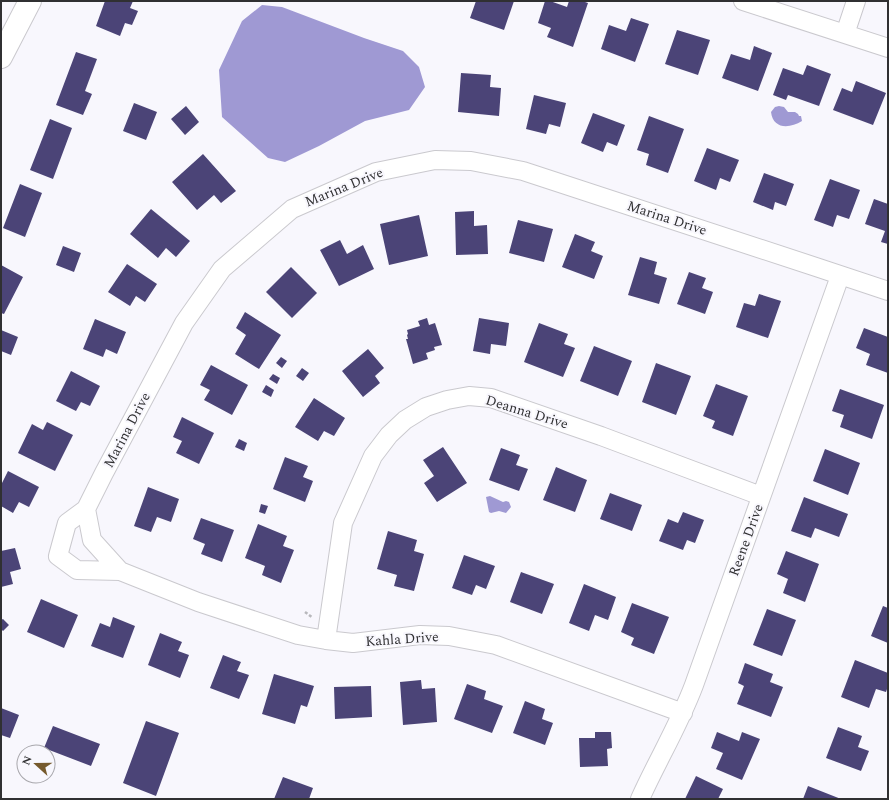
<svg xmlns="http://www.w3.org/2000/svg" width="889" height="800" font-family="Spectral,serif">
	<rect width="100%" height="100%" fill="#f8f7fd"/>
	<path fill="#9f99d3" d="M262,5l20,2 82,31 39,13 16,16 6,20 -16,23 -44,11 -46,25 -34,16 -17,-4 -46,-41 -3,-47 23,-49z
		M779,106l5,1 4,5h7l3,2 1,2h2l1,5c-13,8 -29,8 -31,-9l4,-5z
		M490,496l13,6 3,-1 3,1 2,5 -5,6 -7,-2 -8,2 -2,-1 -3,-15z"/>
	<path fill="#4b4477" d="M105,1h28l-3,7 8,3 -6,14 -7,-2 -5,13 -24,-10z
		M476,1h38l-10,29 -34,-12z
		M545,1h5l17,6 2,-6h13l6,2 -15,44 -26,-10 4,-9 -13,-5z
		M631,18l18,6 -14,38 -34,-13 8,-24 17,6z
		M677,30l33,10 -12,35 -33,-11z
		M754,46l18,7 -14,38 -36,-13 9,-24 19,6z
		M76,52l21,7 -12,32 7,3 -9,21 -27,-10z
		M807,65l24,9 -12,32 -31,-11 -2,5 -13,-5 10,-27 20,7z
		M461,73l30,2 -1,12 11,1 -2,28 -41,-4z
		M856,81l30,12 -13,32 -40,-15 9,-22 10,4z
		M534,95l32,8 -6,24 -11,-3 -3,10 -20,-5z
		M134,103l23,9 -11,28 -23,-9z
		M186,106l13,16 -14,13 -14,-16z
		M593,113l32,12 -8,21 -10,-4 -4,10 -22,-9z
		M649,116l35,13 -16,44 -22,-8 3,-11 -12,-4z
		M50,119l22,9 -19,51 -23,-9z
		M707,148l32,12 -9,22 -10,-4 -4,12 -22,-9z
		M203,154l33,37 -15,12 -7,-8 -17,15 -25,-28z
		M764,173l30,11 -8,22 -11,-4 -2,8 -20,-8z
		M830,179l30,11 -11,29 -12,-4 -4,12 -19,-7z
		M20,184l22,9 -17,44 -22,-9z
		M874,199l14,5v40l-7,-2 4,-11 -20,-7z
		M151,209l39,32 -14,16 -10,-9 -8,10 -28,-24z
		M474,211v15l13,-1 1,29 -32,1 -1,-43z
		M419,215l9,41 -39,9 -9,-41z
		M518,220l35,9 -9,33 -35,-9z
		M575,234l20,8 -4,9 12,5 -9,23 -32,-12z
		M340,240l7,14 16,-9 11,24 -35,17 -19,-36z
		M63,246l18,7 -7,19 -18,-7z
		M640,257l17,5 -3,12 13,4 -8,26 -31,-9z
		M127,264l30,20 -12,18 -9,-6 -6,10 -22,-14z
		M1,265l22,12 -19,37 -3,-1z
		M291,267l26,26 -25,25 -26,-26z
		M689,272l17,6 -4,10 11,4 -8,22 -28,-10z
		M759,294l22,7 -13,37 -32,-11 8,-24 11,3z
		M245,312l36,23 -22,34 -24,-15 11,-19 -10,-7z
		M427,318l2,7 6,-2 7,22 -8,2 1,3 -9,3 2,6 -15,5 -7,-25h2l-1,-4 1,-1 -1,-4 13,-4 -2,-5z
		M479,318l30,5 -3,23 -15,-2 -1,10 -17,-3z
		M95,319l31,13 -9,22 -11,-5 -3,8 -20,-8z
		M539,323l29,11 -4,10 11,4 -12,29 -39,-15z
		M864,328l24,9v36l-22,-8 4,-11 -14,-6z
		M1,330l17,7 -7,18 -10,-4z
		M594,346l38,15 -14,35 -38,-15z
		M368,349l16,19 -9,8 5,7 -17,14 -21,-26z
		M281,357l6,4 -5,7 -6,-5z
		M656,363l35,13 -15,39 -34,-13z
		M211,365l37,20 -16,30 -28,-15 6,-10 -10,-5z
		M302,368l7,5 -6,8 -7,-5z
		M71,371l29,15 -10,20 -9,-4 -5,9 -20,-10z
		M273,374l7,4 -3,6 -8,-5z
		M716,384l32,12 -15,40 -21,-8 3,-7 -12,-5z
		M266,385l8,5 -3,7 -9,-5z
		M840,389l44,16 -12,34 -32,-12 4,-12 -12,-4z
		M314,398l31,20 -11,18 -10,-5 -6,10 -23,-14z
		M182,417l32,16 -15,31 -23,-11 6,-12 -9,-4z
		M47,422l26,13 -18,36 -37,-18 14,-29 11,6z
		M239,439l8,4 -3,8 -9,-4z
		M443,447l24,36 -30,19 -13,-19 10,-7 -11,-16z
		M501,448l19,7 -4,10 12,4 -9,22 -30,-11z
		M825,449l35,14 -12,32 -35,-14z
		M285,457l23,9 -5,11 10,4 -8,21 -32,-13z
		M556,467l31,13 -12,32 -32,-12z
		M8,471l31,16 -10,20 -10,-5 -6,11 -12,-7v-21z
		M148,487l31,12 -8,23 -14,-5 -6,15 -17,-6z
		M610,493l32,12 -10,26 -32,-12z
		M804,497l44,17 -9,23 -24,-9 -4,10 -20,-7z
		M261,504l7,2 -3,8 -6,-2z
		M683,512l21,8 -9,23 -8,-3 -4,10 -24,-9 9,-22 10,4z
		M201,518l33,12 -12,32 -21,-8 4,-10 -12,-5z
		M258,524l29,12 -4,10 11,4 -13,33 -19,-8 3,-9 -20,-8z
		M388,531l29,9 -3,11 10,3 -10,37 -20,-5 3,-11 -20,-6z
		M15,548l6,21 -11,3 3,12 -12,3v-36z
		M786,551l33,13 -14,38 -22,-9 5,-14 -11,-5z
		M464,555l31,11 -9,23 -10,-4 -4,10 -20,-7z
		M521,572l33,12 -12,30 -32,-12z
		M584,584l32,13 -8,23 -13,-5 -6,16 -20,-8z
		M41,599l37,16 -14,33 -37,-16z
		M632,603l37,14 -15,37 -23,-9 3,-7 -13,-6z
		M883,606l5,2v35l-17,-7z
		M767,609l29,11 -14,36 -29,-11z
		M113,617l22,9 -12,32 -32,-12 9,-23 10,4z
		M3,619l6,6 -6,6 -2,-2v-9z
		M160,633l22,9 -4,9 11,4 -9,23 -32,-13z
		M223,655l18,7 -4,9 12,4 -10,24 -29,-11z
		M855,660l33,13v13l-2,6 -10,-3 -7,19 -28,-11z
		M745,663l28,11 -3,8 13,5 -12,30 -34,-13 7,-18 -6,-3z
		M274,674l40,12 -7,21 -6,-2 -6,19 -33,-10z
		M421,680l1,9 13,-1 2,34 -34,3 -3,-43z
		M467,684l19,7 -2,8 19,7 -11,27 -38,-14z
		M371,686l1,31 -37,2 -1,-32z
		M525,701l20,8 -3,10 11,4 -8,22 -32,-12z
		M1,708l18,7 -9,23 -9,-3z
		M146,721l33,12 -23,63 -33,-13z
		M53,726l47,18 -9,22 -47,-18z
		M838,727l24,9 -4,11 11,4 -8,20 -35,-13z
		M595,732h16l1,16 -5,1 1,17 -28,1 -1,-29h16z
		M717,732l22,9 3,-9 18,7 -18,41 -26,-11 7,-16 -12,-5z
		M696,776l27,13 -5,10h-33z
		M283,777l30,11 -4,11h-35z
		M808,786l33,13h-38z"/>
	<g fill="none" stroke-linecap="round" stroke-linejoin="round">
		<defs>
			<path id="minor" d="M743,1l145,47
				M845,34l11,-33
				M86,509l-19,14 -9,33 19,14 43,1
				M326,640l17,-117 30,-67 16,-21 16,-15 21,-13 21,-7 22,-4 22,2 110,38 160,60
				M683,713l-187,-68 -47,-9 -29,-1 -67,8 -27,-3 -28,-5 -100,-33 -78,-31 -28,-31 -6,-31 18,-36 80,-150 38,-54 70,-60 84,-37 59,-12 36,1 52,10 296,97 69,23
				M640,799c17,-38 39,-74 54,-114l146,-409"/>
			<path id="secondary" d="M1,57l29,-56"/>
		</defs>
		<use href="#minor" stroke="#cac9ce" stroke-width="20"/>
		<use href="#secondary" stroke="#cac9ce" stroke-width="24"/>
		<path stroke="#b8b8bc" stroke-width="2.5" stroke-dasharray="3 2" stroke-linecap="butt" d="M305,612l8,6"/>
		<use href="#minor" stroke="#fff" stroke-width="18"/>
		<use href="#secondary" stroke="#fff" stroke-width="22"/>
	</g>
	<g text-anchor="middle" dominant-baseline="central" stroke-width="4" stroke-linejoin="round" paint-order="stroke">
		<g font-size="14" fill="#303032" stroke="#f8f7fd">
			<text transform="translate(344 187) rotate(-22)">Marina Drive</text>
			<text transform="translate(667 218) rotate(18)">Marina Drive</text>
			<text transform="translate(527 412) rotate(17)">Deanna Drive</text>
			<text transform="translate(127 430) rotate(-62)">Marina Drive</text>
			<text transform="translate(746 540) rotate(-70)">Reene Drive</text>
			<text transform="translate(402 639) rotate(-4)">Kahla Drive</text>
		</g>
	</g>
	<rect width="889" height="800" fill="none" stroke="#303032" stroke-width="4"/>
	<g transform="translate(36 764) rotate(291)"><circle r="19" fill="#f8f7fd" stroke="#a8a7ac"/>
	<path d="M0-3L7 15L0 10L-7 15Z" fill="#765a2d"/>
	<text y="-6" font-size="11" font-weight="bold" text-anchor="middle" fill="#303032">N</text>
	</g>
</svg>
